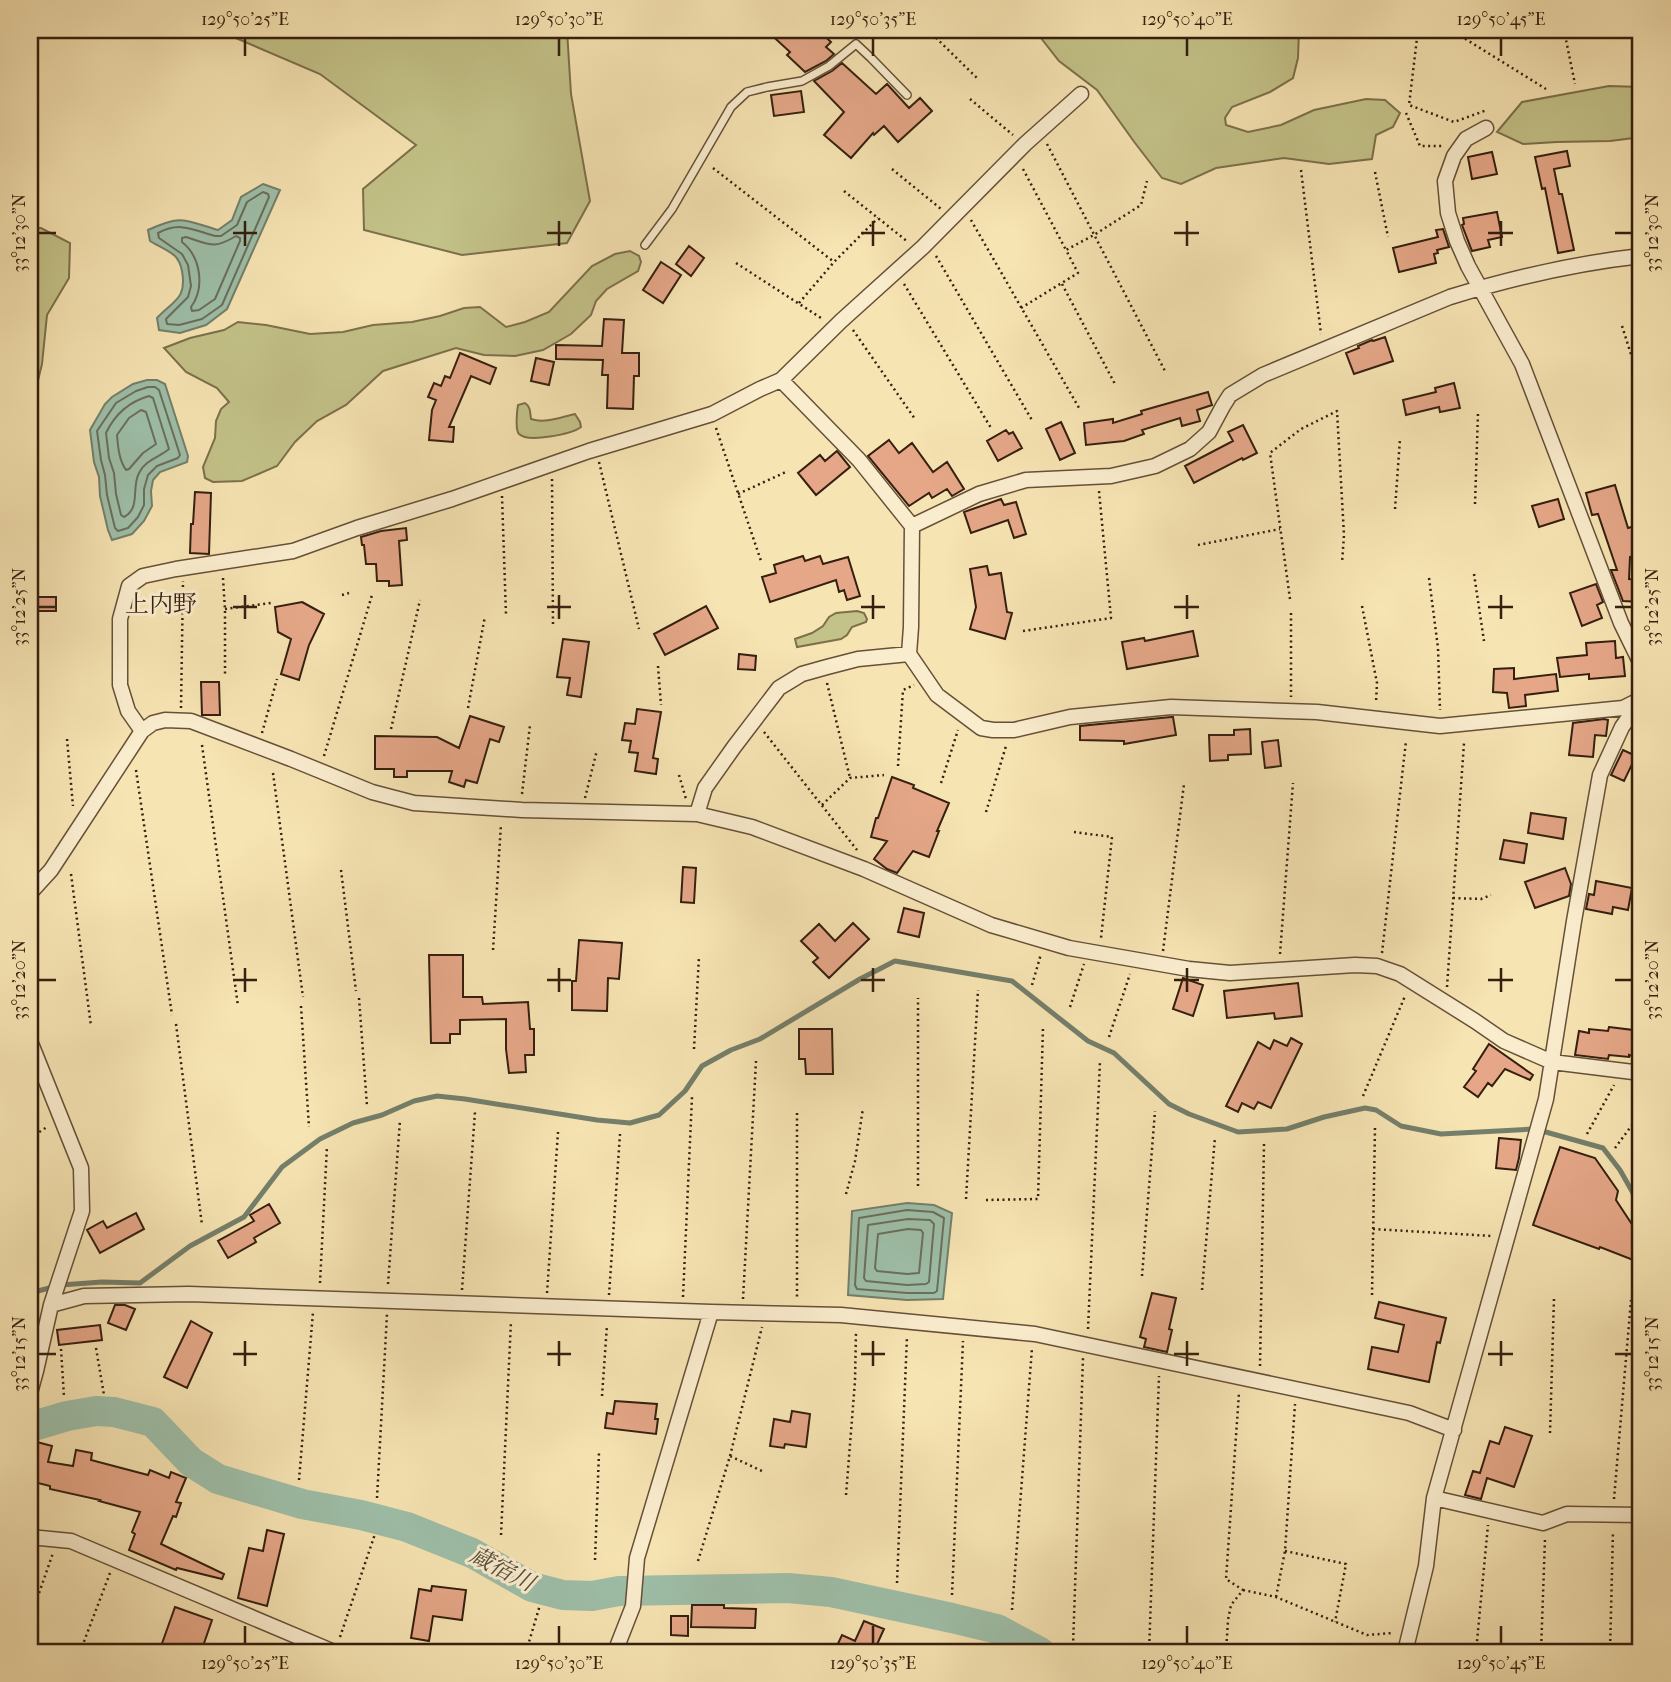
<svg xmlns="http://www.w3.org/2000/svg" width="1671" height="1682" font-family="'IM FELL French Canon','Noto Serif JP',serif">
	<rect width="100%" height="100%" fill="#f7e4b3"/>
	<filter id="stains"><feTurbulence type="fractalNoise" baseFrequency=".00286" numOctaves="4"/><feColorMatrix values="0 0 0 0 .2 0 0 0 0 .09 0 0 0 0 .02 0 0 0 .5 -.17"/></filter>
	<radialGradient id="worn" r=".72"><stop offset=".6" stop-color="#630" stop-opacity="0"/><stop offset="1" stop-color="#630" stop-opacity=".3"/></radialGradient>
	<path fill="#c3c288" stroke="#7c704c" stroke-width="2" d="M217,30h350l4,64 19,107 -23,42 -105,12 -98,-25 -1,-41 53,-44 -96,-71z
		M1038,30h261l-1,28 -5,20 -23,14 -38,15 -7,11 1,7 22,7 33,-7 33,-15 52,-11 19,1 15,13 -7,14 -17,8 -4,24 -43,5 -45,-6 -68,10 -35,16 -19,-6 -27,-35 -38,-53 -38,-29 -18,-23z
		M1609,86l32,1v50l-31,4 -53,1 -34,2 -26,-12 25,-30z
		M30,228h11l29,15 -1,35 -22,37 -5,49 -12,49z
		M630,251l9,5 2,6 -3,9 -31,18 -11,12 -5,14 -20,19 -28,16 -28,6 -31,-1 -28,-7 -73,23 -37,34 -29,16 -22,21 -18,24 -35,15 -29,1 -8,-4 -2,-11 12,-29 1,-17 5,-12 8,-7 -12,-14 -31,-16 -22,-24 26,-10 34,-8 14,-8 28,3 44,9 33,-2 30,-7 39,-3 28,-6 24,-8 16,-1 26,20 19,-5 24,-10 43,-46 23,-12z
		M525,403c6,4 5,10 6,16 14,5 30,-2 44,-5l5,8 1,5c-9,7 -53,16 -62,7 -4,-4 -2,-23 -1,-29z
		M857,611l7,2 3,6 -1,3 -14,5 -5,8 -6,4 -44,8 -2,-8 17,-6 11,-7 6,-9 7,-4z"/>
	<path fill="#9ebfa9" stroke="#747f6b" stroke-width="2" d="M263,184l17,6 -53,119 -21,16 -26,8 -21,-3 -2,-12c17,-18 30,-19 25,-47 -1,-5 -3,-11 -7,-15 -7,-6 -17,-10 -25,-15l-2,-11c34,-16 36,-10 70,0l14,-10 9,-23z
		M147,380h10l8,4 23,72 -1,6 -27,10 -7,8 -2,11 1,15 -8,15 -12,13 -20,6 -4,-10 -8,-34 -1,-19 -5,-15 -4,-32 15,-26 7,-7 21,-13z
		M907,1203l27,2 18,8 -9,86 -36,1 -59,-5 4,-84z"/>
	<g fill="none" stroke-linecap="round" stroke-linejoin="round">
		<path stroke="#6a6f5c" stroke-width="2" d="M263,192l5,2 1,3 -47,108 -20,14 -23,6 -12,-1 -1,-5 22,-22 3,-11 -3,-21 -6,-11 -23,-16 -1,-5c22,-12 35,-3 57,3h6l16,-11 10,-23z
			M236,236l4,2v3l-25,58 -16,11 -7,1 -1,-4c14,-19 10,-50 -9,-65v-4l4,-1c23,7 27,13 50,-1z
			M148,387h7l4,3 21,65 -2,3 -21,8 -9,9 -4,14v16l-6,12 -10,11 -10,3 -3,-3 -8,-33 -2,-20 -4,-15 -4,-29 19,-28 20,-12z
			M149,396l4,2 16,51c-9,8 -24,11 -30,24 -8,15 2,35 -15,44l-3,-2 -5,-21 -2,-21 -5,-15 -3,-25c9,-19 22,-31 43,-37z
			M141,410l5,2 10,32 -13,9 -14,16 -3,1c-7,-10 -8,-23 -9,-35l12,-17z
			M907,1210l26,2 11,6 -7,73 -3,2h-27l-50,-4 -2,-4 4,-67z
			M908,1219l22,1 4,4 -5,58 -3,2 -19,1 -41,-4 -2,-3 4,-53z
			M908,1229l13,1 2,3 -4,40 -12,1 -30,-3 -2,-3 3,-34z"/>
		<path stroke="#747f6b" stroke-width="5" d="M30,1293l31,-8 41,-3 38,1 50,-37 54,-29 38,-50 38,-28 33,-16 29,-8 32,-14 23,-5 28,3 132,21 33,3 29,-8 26,-24 17,-25 29,-16 29,-11 100,-60 35,-18 117,20 76,60 26,12 55,51 20,10 49,18 49,-3 37,-12 41,-9 11,2 25,16 40,8 94,-5 68,19 17,22 13,23 4,27 4,6"/>
		<path stroke="#9ebfa9" stroke-width="30" d="M30,1427l37,-11 29,-5 18,1 39,10 38,40 27,17 84,25 59,11 46,12 65,26 60,34 31,8 29,1 27,-5 169,-3 43,4 121,26 45,11 43,23"/>
	</g>
	<path fill="#e5a788" stroke="#351f0f" stroke-width="2" d="M766,30h52l13,12 -5,5 8,7 -8,7 -21,11 -18,-17 3,-3z
		M842,63l34,31 11,-10 22,24 11,-10 12,13 -34,31 -14,-16 -10,9 -1,-2 -22,25 -27,-23 20,-23 -30,-31 18,-10z
		M801,91l3,21 -30,4 -3,-21z
		M1567,151l3,15 -16,3 5,25h3l12,56 -16,3 -13,-65 -3,1 -7,-32z
		M1492,152l5,22 -25,5 -4,-22z
		M1497,212l5,25 -14,3 2,7 -18,4 -10,-26 2,-1 -1,-6z
		M1443,229l6,18 -12,3 1,3 -4,1 2,9 -37,9 -6,-24 45,-11 -2,-7z
		M689,246l15,12 -13,18 -15,-12z
		M661,262l20,13 -18,28 -20,-13z
		M604,319l20,1 -2,33h17v23h-5l-1,33 -26,-1 1,-33h-6l1,-15 -47,-1v-14l46,1z
		M1385,337l8,24 -39,13 -8,-21 13,-5 -1,-2 14,-6 1,1z
		M460,353l36,15 -6,16 -19,-8 -22,51h5l-1,15 -24,-2 3,-30 4,-10 -8,-3 6,-14 7,3 4,-10 5,2z
		M536,358l18,4 -5,23 -18,-4z
		M1454,383l6,25 -20,4 -1,-5 -33,8 -3,-15 33,-8 -1,-4z
		M1208,392l4,13 -15,5 3,11 -18,5 -2,-8 -38,12 2,4 -20,7 -38,4 -2,-22 29,-4v4l29,-9 -1,-3z
		M1061,422l14,31 -15,7 -14,-31z
		M1243,425l14,28 -14,7 -1,-2 -48,25 -9,-17 48,-25 -5,-9z
		M1006,430l3,4 4,-2 9,16 -24,13 -11,-20z
		M889,440l10,13 13,-10 21,29 14,-10 17,27 -12,7 -5,-7 -15,9 -3,-5 -20,13 -41,-50z
		M837,451l13,16 -34,28 -18,-22 22,-18 5,6z
		M1615,485l13,43 7,-2 6,17v10l-11,4 -1,22 12,1v22l-18,-1 -12,-31h6l-19,-56 -6,1 -6,-22z
		M195,492l16,1 -2,61 -19,-1 1,-29h2z
		M1001,499l3,6 12,-3 10,32 -12,4 -6,-18 -37,13 -7,-21z
		M1558,499l6,20 -25,8 -7,-21z
		M406,528l1,12 -8,1 3,44 -13,1v-5h-12l-1,-17h-10l-2,-19h-2l-1,-8 20,-6z
		M803,556l2,5 15,-5 3,8 25,-7 12,39 -13,4 -3,-10 -5,2 -3,-12 -66,22 -8,-25 14,-4 -2,-8z
		M987,566l2,9 12,-2 6,39 5,1 -7,26 -35,-10 6,-22 -6,-38z
		M1596,584l7,18 -6,3 5,13 -20,8 -12,-33z
		M38,597h18v14h-18z
		M302,602l22,12 -15,31 -10,35 -18,-6 10,-35 -13,-7 -3,-25z
		M706,606l12,22 -53,27 -11,-21z
		M1193,631l5,25 -71,13 -5,-27 22,-4 1,3z
		M563,639l26,3 -8,55 -14,-2 3,-17 -13,-1z
		M1615,641l1,17 7,-1 2,19 -36,3v-5l-29,3 -3,-19 30,-3 -1,-12z
		M739,654l17,2 -1,14 -17,-1z
		M1514,668v11l42,-5 2,17 -33,4 1,11 -17,2 -2,-15 -14,-1 1,-23z
		M201,682h18l1,33h-18z
		M637,709l24,3 -8,46 5,1 -2,15 -21,-3 3,-18 -9,-1 2,-11 -9,-1 3,-17 10,1z
		M470,716l34,11 -5,15 -9,-3 -13,44 -11,-3 -2,7 -15,-5 3,-11h-45v6h-13v-8h-19v-33l62,1 22,11z
		M1171,717h2l3,18 -52,9v-3l-44,-1v-14z
		M1604,719l4,1 -2,16 -11,-1 -2,22 -24,-2 4,-32z
		M1250,729l1,25 -23,1v5l-18,1 -1,-26h25v-5z
		M1278,740l3,26 -16,2 -3,-26z
		M1623,750l13,6 -12,25 -13,-6z
		M892,777l22,8 -1,3 36,15 -12,28h2l-10,26 -16,-6 -16,22 -10,-4 -13,-10 13,-18 -16,-4 5,-19h2z
		M1531,813l35,5 -3,21 -35,-6z
		M1504,840l23,4 -3,19 -24,-4z
		M683,867l13,1 -2,35 -13,-1z
		M1565,868l6,16 -2,12 -34,12 -10,-26z
		M1596,881l36,7 -4,22 -15,-3 -1,7 -26,-5 3,-15 5,1z
		M904,908l20,5 -5,24 -21,-5z
		M853,923l16,16 -40,39 -16,-16 5,-4 -17,-17 18,-17 16,17z
		M579,940l43,3 -3,36 -11,-1 -1,33 -35,-1v-29h4z
		M429,955h34v42h19l1,7 45,-2 2,27h4v26h-9l1,17 -17,1 -3,-24v-30l-46,1v14h-10v9h-19z
		M1183,978l20,7 -10,31 -20,-7z
		M1298,983l4,33 -27,3 -1,-6 -47,5 -3,-27z
		M1609,1027l32,4v28l-12,-4v2l-20,-2 -1,4 -33,-4 4,-24 10,2v-4l19,2z
		M799,1029h33l1,45h-27l-1,-15h-6z
		M1291,1038l11,6 -31,64 -13,-6 -4,7 -12,-6 -4,9 -12,-6 32,-64 12,7 4,-9 13,6z
		M1489,1044l44,31 -3,5 -25,-11 -13,17 -4,-3 -10,14 -14,-10 12,-16 -3,-2z
		M1499,1138l22,2 -2,18 -3,12 -20,-2z
		M1560,1147l35,11 23,33 -2,9 25,38v25l-41,-16 -1,2 -66,-24z
		M269,1204l11,19 -26,15 2,4 -28,16 -10,-17 36,-20 -4,-6z
		M136,1213l8,16 -44,24 -13,-23 16,-9 4,7z
		M1152,1293l24,5 -7,31 3,1 -5,22 -23,-5 2,-8 -6,-2z
		M1379,1302l67,16 -6,25 -3,-1 -8,40 -61,-13 4,-22 26,5 6,-27 -29,-7z
		M115,1305h10l10,4 -9,21 -18,-7z
		M191,1321l21,12 -25,55 -23,-11z
		M100,1325l2,15 -43,5 -2,-15z
		M615,1401l42,3 -2,15h3l-2,15 -51,-6 2,-15 6,1z
		M792,1411l18,3 -4,33 -21,-3 -1,4 -14,-2 4,-27 16,3z
		M1505,1427l27,9 -18,51 -27,-9 -6,21 -16,-4 8,-24 7,2 10,-32 9,3z
		M37,1442l15,4 -4,16 25,4 3,-16 16,3 -1,7 57,15 2,-5 19,8 2,-6 15,6 -10,24 5,1 -5,14 -3,-1 -12,28 63,30 -2,5 -45,-11 -1,2 -47,-20 6,-16 -3,-2 8,-20 -41,-11 1,-1 -50,-11v-3l-20,-5v-8z
		M267,1530l17,4 -17,72 -29,-8 11,-50 14,3z
		M432,1586l34,4 -4,30 -29,-4 -4,25 -18,-3 8,-49 12,2z
		M692,1605h32v3l32,1 -1,19 -64,-1z
		M175,1607l37,13 -11,32h-42z
		M671,1616h17v20l-17,-1z
		M864,1621l20,8 -10,22 3,1h-43l8,-17 13,6z"/>
	<g fill="none" stroke-linecap="round" stroke-linejoin="round">
		<defs>
			<path id="lane" d="M645,245l27,-36 59,-102 16,-15 20,-5 35,-6 27,-15 27,-22 15,14 36,37"/>
			<path id="street" d="M1486,128l-20,11 -12,17 -9,25 3,32 9,28 11,25 54,98 99,259 20,41
				M781,380l60,-59 82,-74 102,-103 56,-50
				M912,526l67,-32 47,-14 85,-4 44,-10 35,-17 19,-17 14,-26 7,-11 33,-20 187,-78c62,-19 127,-34 191,-41
				M142,731l-14,-20 -8,-26v-66l9,-33 14,-10 33,-7 117,-18 64,-23 95,-29 137,-48 123,-37 48,-25 21,-9 78,80 53,66 -1,101 -2,27 28,41 44,33 12,2h21l56,-13 101,-10 146,5 123,14 183,-18 18,-9
				M697,814l8,-26 29,-41 45,-59 23,-14 25,-7 31,-8 51,-5
				M30,893l21,-23 91,-139 11,-8 12,-3 26,1 100,38 81,33 42,11 108,7 175,4 55,13 112,42 127,56 78,23 120,21 41,4 125,-8 22,1 23,8 75,47 29,20 48,21 89,11
				M30,1041l51,127 1,43 -31,94 -15,66 -6,22
				M51,1305l33,-9 105,-2 522,18 130,3 194,19 374,79 45,17
				M1434,1498l109,25 24,-9 74,1
				M30,1537l41,4 263,111
				M615,1652l18,-46 4,-48 74,-246
				M1405,1652l21,-86 8,-68 112,-399 28,-178 26,-146 22,-48 19,-27"/>
		</defs>
		<use href="#lane" stroke="#665038" stroke-width="10"/>
		<use href="#street" stroke="#665038" stroke-width="17"/>
		<path stroke="#351f0f" stroke-width="2.5" stroke-dasharray="2 3.5" stroke-linecap="butt" d="M928,30l50,49
			M1418,30l-9,75 45,17 33,-12
			M1451,30l95,59
			M1565,35l10,49
			M970,99l43,36
			M1406,113l14,33h23
			M1047,144l118,227
			M713,168l121,94
			M892,169l49,40
			M1023,169l43,81
			M1301,170l20,164
			M1375,172l13,65
			M844,191l64,51
			M971,220l108,188
			M936,256l97,166
			M736,263l85,55
			M904,284l87,144
			M1062,284l54,102
			M799,303l35,-41 44,-44
			M1021,308l57,-35 -12,-23 28,-15 47,-30 6,-24
			M1622,326l19,60
			M853,330l62,89
			M716,428l45,133
			M599,462l40,167
			M552,479l1,147
			M738,494l50,-23
			M502,496l4,119
			M1475,504l3,-91
			M1395,509l5,-70
			M1198,545l82,-16
			M1474,574l10,67
			M223,578l2,32v65
			M1429,578l9,70 2,62
			M342,595l7,-2
			M1290,599l-20,-146 31,-24 36,-18 7,124 -2,28
			M1362,606l15,77 -1,19
			M225,609l46,-6
			M1291,613v84
			M1023,631l88,-13 -12,-127
			M658,666l3,39
			M827,683l23,95
			M181,708l2,-127
			M468,708l17,-92
			M391,729l29,-129
			M764,732l93,118
			M262,733l15,-54
			M67,739l6,67
			M202,745l36,261
			M324,756l48,-161
			M898,766l5,-76 11,-5
			M136,770l36,245
			M273,773l30,224
			M679,775l7,24
			M941,783l17,-53
			M522,794l8,-69
			M585,798l12,-48
			M822,805l28,-27 34,-3
			M986,812l20,-66
			M1074,832l38,5 -11,101
			M341,870l15,121
			M71,874l20,152
			M1453,898l28,1 10,-4
			M493,950l8,-126
			M1163,951l21,-167
			M1382,953l24,-212
			M1280,954l13,-171
			M1032,985l9,-31
			M1447,987l17,-244
			M359,998l8,108
			M301,1006l8,121
			M1070,1007l14,-43
			M176,1024l26,201
			M1109,1037l21,-63
			M694,1049l5,-93
			M1363,1096l42,-100
			M797,1113v185
			M1587,1134l27,-49
			M30,1138l17,-11
			M1615,1148l26,-35
			M918,1186v-188
			M846,1194l9,-33 8,-53
			M966,1199l12,-209
			M986,1200l52,-1 5,-172
			M1373,1229l119,7
			M30,1256l2,20
			M1142,1276l13,-165
			M320,1283l7,-137
			M388,1284l12,-164
			M462,1290l13,-178
			M1202,1290l13,-153
			M547,1293l11,-161
			M609,1295l11,-161
			M1372,1295l3,-167
			M683,1297l9,-200
			M743,1299l13,-238
			M1088,1329l12,-268
			M96,1348l8,47
			M61,1349l3,48
			M1260,1366l4,-222
			M602,1396l5,-71
			M1550,1433l4,-135
			M730,1456l32,-129
			M299,1480l14,-168
			M846,1495l9,-114 1,-50
			M377,1498l10,-184
			M1614,1499l17,-199
			M501,1535l10,-214
			M1285,1551l61,13 -11,58
			M595,1560l4,-108
			M698,1561l32,-105 34,16
			M897,1583l10,-247
			M1243,1590l33,7 91,38 26,-2
			M952,1595l11,-254
			M1276,1597l9,-46 10,-147
			M1012,1610l20,-262
			M30,1619l23,-66
			M340,1637l35,-103
			M1073,1646l10,-288
			M80,1652l30,-79
			M526,1652l14,-47
			M1149,1652l10,-276
			M1226,1652l2,-32 3,-15 12,-15 -17,-11 13,-186
			M1476,1652l12,-127
			M1541,1652l4,-113
			M1610,1652l3,-121"/>
		<use href="#lane" stroke="#faedce" stroke-width="7"/>
		<use href="#street" stroke="#faedce" stroke-width="14"/>
	</g>
	<path fill="none" stroke="#351f0f" stroke-width="2.5" d="M245,38v18M559,38v18M873,38v18M1187,38v18M1501,38v18M245,221v25M559,221v25M873,221v25M1187,221v25M1501,221v25M38,233h18M233,233h24M547,233h24M861,233h24M1174,233h25M1488,233h25M1615,233h17M245,595v24M559,595v24M873,595v24M1187,595v24M1501,595v24M38,607h18M233,607h24M547,607h24M861,607h24M1174,607h25M1488,607h25M1615,607h17M245,968v24M559,968v24M873,968v24M1187,968v24M1501,968v24M38,980h18M233,980h24M547,980h24M861,980h24M1174,980h25M1488,980h25M1615,980h17M245,1341v25M559,1341v25M873,1341v25M1187,1341v25M1501,1341v25M38,1354h18M233,1354h24M547,1354h24M861,1354h24M1174,1354h25M1488,1354h25M1615,1354h17M245,1626v18M559,1626v18M873,1626v18M1187,1626v18M1501,1626v18"/>
	<g text-anchor="middle" dominant-baseline="central" stroke-width="6" stroke-linejoin="round" paint-order="stroke">
		<g font-size="23" font-style="italic" fill="#544f3d" stroke="#faedce">
			<text transform="translate(502 1569) rotate(27)">蔵宿川</text>
		</g>
		<g font-size="24" fill="#351f0f" stroke="#faedce">
			<text x="161" y="604">上内野</text>
		</g>
	</g>
	<rect width="1671" height="1682" fill="none" stroke="#f7e4b3" stroke-width="77"/>
	<rect x="38" y="38" width="1594" height="1606" fill="none" stroke="#351f0f" stroke-width="2.5"/>
	<g font-size="18" text-anchor="middle" fill="#351f0f">
		<text x="245" y="25">129°50'25"E</text>
		<text x="559" y="25">129°50'30"E</text>
		<text x="873" y="25">129°50'35"E</text>
		<text x="1187" y="25">129°50'40"E</text>
		<text x="1501" y="25">129°50'45"E</text>
		<text transform="translate(19 233) rotate(-90)" y="6">33°12'30"N</text>
		<text transform="translate(1652 233) rotate(-90)" y="6">33°12'30"N</text>
		<text transform="translate(19 607) rotate(-90)" y="6">33°12'25"N</text>
		<text transform="translate(1652 607) rotate(-90)" y="6">33°12'25"N</text>
		<text transform="translate(19 980) rotate(-90)" y="6">33°12'20"N</text>
		<text transform="translate(1652 980) rotate(-90)" y="6">33°12'20"N</text>
		<text transform="translate(19 1354) rotate(-90)" y="6">33°12'15"N</text>
		<text transform="translate(1652 1354) rotate(-90)" y="6">33°12'15"N</text>
		<text x="245" y="1669">129°50'25"E</text>
		<text x="559" y="1669">129°50'30"E</text>
		<text x="873" y="1669">129°50'35"E</text>
		<text x="1187" y="1669">129°50'40"E</text>
		<text x="1501" y="1669">129°50'45"E</text>
	</g>
	<rect width="100%" height="100%" filter="url(#stains)"/>
	<rect width="100%" height="100%" fill="url(#worn)"/>
</svg>
